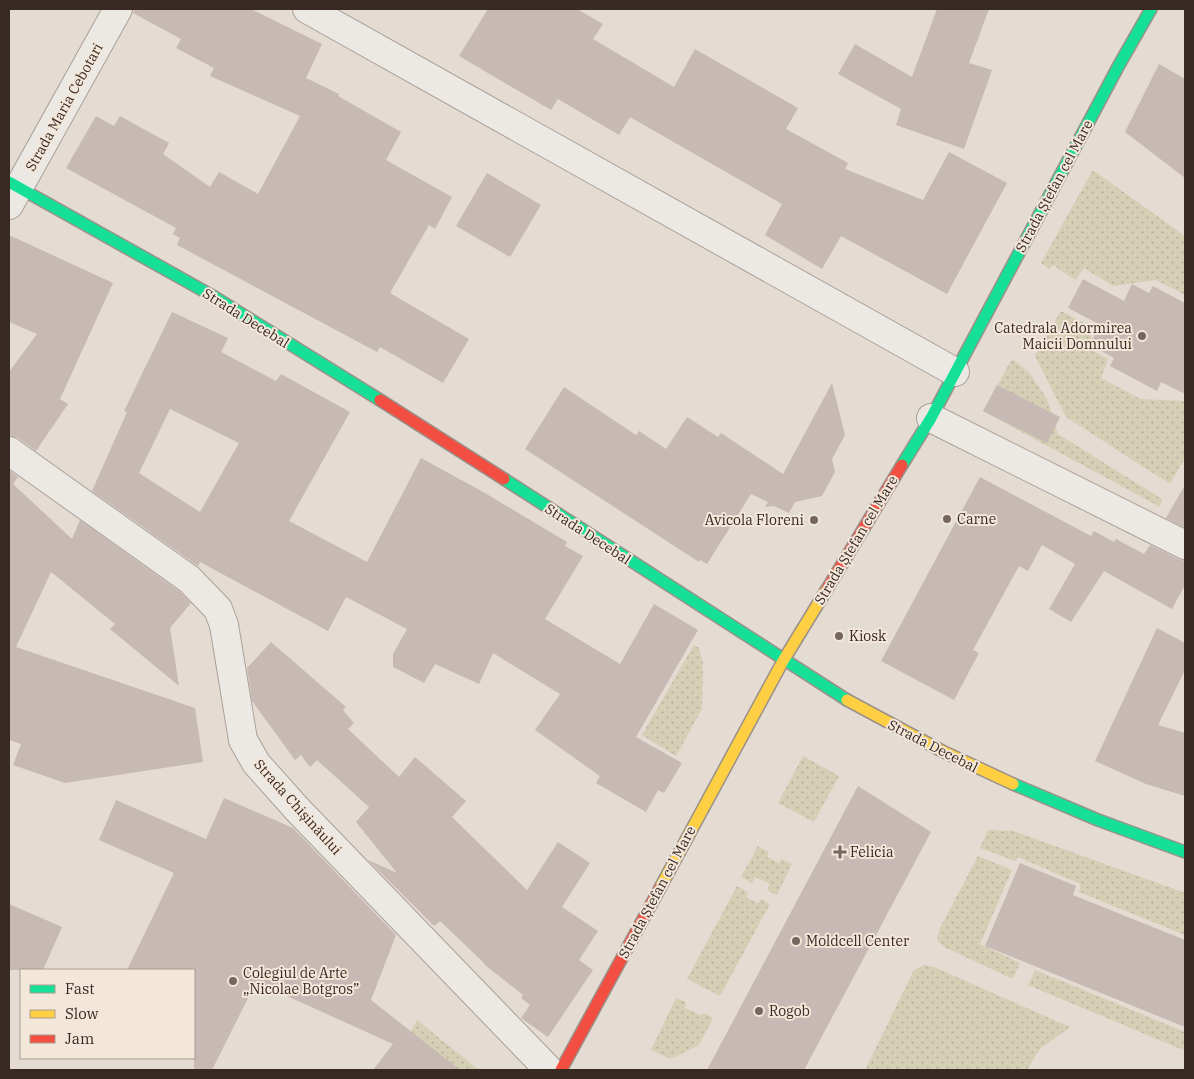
<svg xmlns="http://www.w3.org/2000/svg" width="1194" height="1079" font-family="'IBM Plex Serif',serif">
	<defs>
		<pattern id="grass-dots" width="8" height="8" patternUnits="userSpaceOnUse" patternTransform="scale(1.25)"><rect width="8" height="8" fill="#d5cfb6"/><path d="M2 2h.1M6 6h.1" fill="none" stroke="#b8b29c" stroke-width="1.8" stroke-linecap="round"/></pattern>
	</defs>
	<rect width="100%" height="100%" fill="#e4dbd2"/>
	<path fill="url(#grass-dots)" d="M1093,170l92,66v59l-29,-15 -43,6 -29,-18 -9,12 -22,-15 -3,4 -9,-6z
		M1061,311l27,14 4,14 -4,9 20,11 -7,19 40,21 44,2v57l-15,26 -104,-67 -31,-61z
		M1012,359l17,13 18,27 11,35 104,65 -2,8 -177,-96z
		M694,645l5,3 4,15 -1,46 -26,47 -34,-21z
		M803,756l36,20 -25,46 -36,-19z
		M988,830l25,1 172,62v42l-106,-43 2,-8 -63,-27 -3,4 -35,-13z
		M758,846l11,6 -2,5 12,6 2,-4 11,5 -15,31 -10,-5 3,-6 -15,-7 -3,6 -11,-6z
		M978,856l34,14 -32,74 40,19 -7,16 -69,-32 -7,-7 3,-12z
		M737,886l11,6 -2,5 12,6 3,-4 9,5 -50,92 -33,-17z
		M924,965l10,2 136,60 -30,22 -13,21h-157l-4,-2 48,-98z
		M1035,970l150,62v12l-2,6 -155,-65z
		M676,998l10,4 -1,6 15,7 4,-2 9,5 -14,27 -28,14 -20,-9z
		M417,1020l62,50h-19l-50,-38z"/>
	<path fill="#c7b9b3" fill-rule="evenodd" d="M134,9h117l71,35 -16,34 33,16 -1,2 63,36 -15,28 66,37 -17,32 -6,-4 -39,68 79,46 -26,44 -63,-36 -3,5 -200,-107 3,-7 -7,-4 3,-6 -110,-60 30,-52 18,10 6,-10 49,27 -6,11 47,33 9,-15 39,22 42,-78 -90,-40 4,-8 -38,-20 5,-9 -48,-26z
		M488,9h89l26,15 -10,15 81,48 21,-38 103,59 -12,21 62,34 -3,6 78,31 26,-48 58,31 -60,111 -106,-58 -19,33 -57,-34 17,-31 -152,-87 -11,18 -61,-36 -7,11 -92,-54z
		M937,9h52l-20,54 23,7 -28,79 -68,-24 5,-16 -63,-35 17,-30 57,33z
		M1159,64l26,15v99l-60,-46z
		M487,173l54,32 -31,52 -54,-31z
		M9,235l104,48 -53,116 8,5 -32,47 -18,-13 -9,-2v-64l28,-38 -28,-12z
		M1083,279l41,22 8,-17 17,9 4,-7 32,17v91l-24,-12 -4,9 -47,-25 4,-8 -22,-12 5,-23 -29,-15z
		M172,312l56,26 -7,14 55,29 5,-7 69,38 -61,109 78,41 54,-104 64,35 82,49 -2,4 18,10 -38,63 75,45 34,-60 44,26 -62,107 46,26 -18,30 -6,-3 -12,22 -50,-29 4,-7 -65,-46 25,-36 -67,-41 -14,31 -44,-20 -11,19 -31,-16v-13l14,-25 -61,-32 -18,34 -128,-69 -2,4 -106,-75 35,-79 -3,-1zM170,409l69,34 -39,69 -61,-39z
		M832,383l13,52 -13,24 3,13 -13,24 -27,6 -6,11 -15,-7 -9,1 3,-5 -17,-8 -44,70 -7,-4 -1,2 -174,-113 39,-62 72,48 3,-4 27,18 21,-32 31,20 3,-4 62,41z
		M997,385l63,32 -13,26 -64,-32z
		M9,470l9,7 -5,7 59,55 8,-19 99,71 12,12 -21,25 9,58 -69,-57 5,-5 -64,-52 -35,75 179,61 8,54 -138,21 -52,-18 8,-21 -12,-4z
		M980,477l111,59 3,-5 20,11 2,-3 28,15 6,-9 28,14 7,2v24l-13,24 -68,-38 -33,51 -22,-13 26,-45 -33,-19 -14,26 -9,-5 -46,84 6,3 -25,47 -73,-39z
		M1185,485v43l-19,-10z
		M1157,628l28,15v27l-27,55 27,8v63l-39,-12 -51,-23z
		M271,642l75,65 -3,3 11,13 -6,6 51,48 16,-20 51,44 -14,16 75,73 31,-48 32,21 -28,44 36,24 -19,29 14,10 -45,67 -27,-19 9,-13 -9,-7 2,-3 -38,-30v-1l-45,-43 -6,5 -66,-66 29,13 -41,-51 13,-15 -52,-47 -7,7 -9,-12 -6,5 -43,-59 -5,-33z
		M858,786l73,46 -127,238h-97z
		M224,798l69,30 103,107 -25,65 89,70h-87l20,-26 -137,-62 -44,88h-18v-100h-67l47,-97 -75,-33 17,-40 90,39z
		M1020,863l56,23 -3,9 112,45v87l-200,-81z
		M9,904l53,23 -19,43h-34z"/>
	<g fill="none" stroke-linecap="round" stroke-linejoin="round">
		<defs>
			<path id="street" d="M307,9l648,363
				M9,205l109,-196
				M931,418l254,127
				M9,451l180,128 29,30 6,16 19,115 13,23 41,46 252,261"/>
			<path id="fast" d="M9,182l202,113 169,105
				M902,465l29,-47 188,-353 32,-56
				M504,479l343,221
				M1013,784l85,36 87,32"/>
			<path id="slow" d="M847,700l95,51 71,33
				M660,888l123,-227 44,-72"/>
			<path id="jam" d="M380,400l124,79
				M827,589l75,-124
				M561,1070l99,-182"/>
		</defs>
		<use href="#street" stroke="#aaa19a" stroke-width="30"/>
		<use href="#fast" stroke="#9a918a" stroke-width="14"/>
		<use href="#slow" stroke="#9a918a" stroke-width="14"/>
		<use href="#jam" stroke="#9a918a" stroke-width="14"/>
		<use href="#street" stroke="#ece8e3" stroke-width="28"/>
		<use href="#fast" stroke="#16e098" stroke-width="11"/>
		<use href="#slow" stroke="#ffcf43" stroke-width="11"/>
		<use href="#jam" stroke="#f24e42" stroke-width="11"/>
	</g>
	<g fill="#756760" stroke="#f3e7da" stroke-width="2">
		<circle cx="1142" cy="336" r="5"/>
		<circle cx="947" cy="519" r="5"/>
		<circle cx="814" cy="520" r="5"/>
		<circle cx="839" cy="636" r="5"/>
		<path d="M837.5 844.5h5v5h5v5h-5v5h-5v-5h-5v-5h5z"/>
		<circle cx="796" cy="941" r="5"/>
		<circle cx="233" cy="981" r="5"/>
		<circle cx="759" cy="1011" r="5"/>
	</g>
	<g text-anchor="middle" dominant-baseline="central" stroke-width="4" stroke-linejoin="round" paint-order="stroke">
		<g font-size="14" fill="#392923" stroke="#f3e7da">
			<text transform="translate(64 107) rotate(-61)">Strada Maria Cebotari</text>
			<text transform="translate(1054 186) rotate(-62)">Strada Ștefan cel Mare</text>
			<text transform="translate(246 318) rotate(32)">Strada Decebal</text>
			<text transform="translate(588 534) rotate(33)">Strada Decebal</text>
			<text transform="translate(856 540) rotate(-59)">Strada Ștefan cel Mare</text>
			<text transform="translate(933 746) rotate(27)">Strada Decebal</text>
			<text transform="translate(298 807) rotate(48)">Strada Chișinăului</text>
			<text transform="translate(657 892) rotate(-62)">Strada Ștefan cel Mare</text>
		</g>
		<g font-size="14" fill="#392923" stroke="#f3e7da" text-anchor="start">
			<text x="1132" y="328" text-anchor="end">Catedrala Adormirea<tspan x="1132" dy="16">Maicii Domnului</tspan></text>
			<text x="957" y="519">Carne</text>
			<text x="804" y="520" text-anchor="end">Avicola Floreni</text>
			<text x="849" y="636">Kiosk</text>
			<text x="850" y="852">Felicia</text>
			<text x="806" y="941">Moldcell Center</text>
			<text x="243" y="973">Colegiul de Arte<tspan x="243" dy="16">„Nicolae Botgros”</tspan></text>
			<text x="769" y="1011">Rogob</text>
		</g>
	</g>
	<rect width="1194" height="1079" fill="none" stroke="#392923" stroke-width="20"/>
	<rect x="20" y="969" width="175" height="90" fill="#f3e7da" stroke="#a99b91"/>
	<rect x="30" y="985" width="25" height="8" fill="#16e098" stroke="#a99b91"/>
	<text x="65" y="994" font-size="15" fill="#392923">Fast</text>
	<rect x="30" y="1010" width="25" height="8" fill="#ffcf43" stroke="#a99b91"/>
	<text x="65" y="1019" font-size="15" fill="#392923">Slow</text>
	<rect x="30" y="1035" width="25" height="8" fill="#f24e42" stroke="#a99b91"/>
	<text x="65" y="1044" font-size="15" fill="#392923">Jam</text>
</svg>
